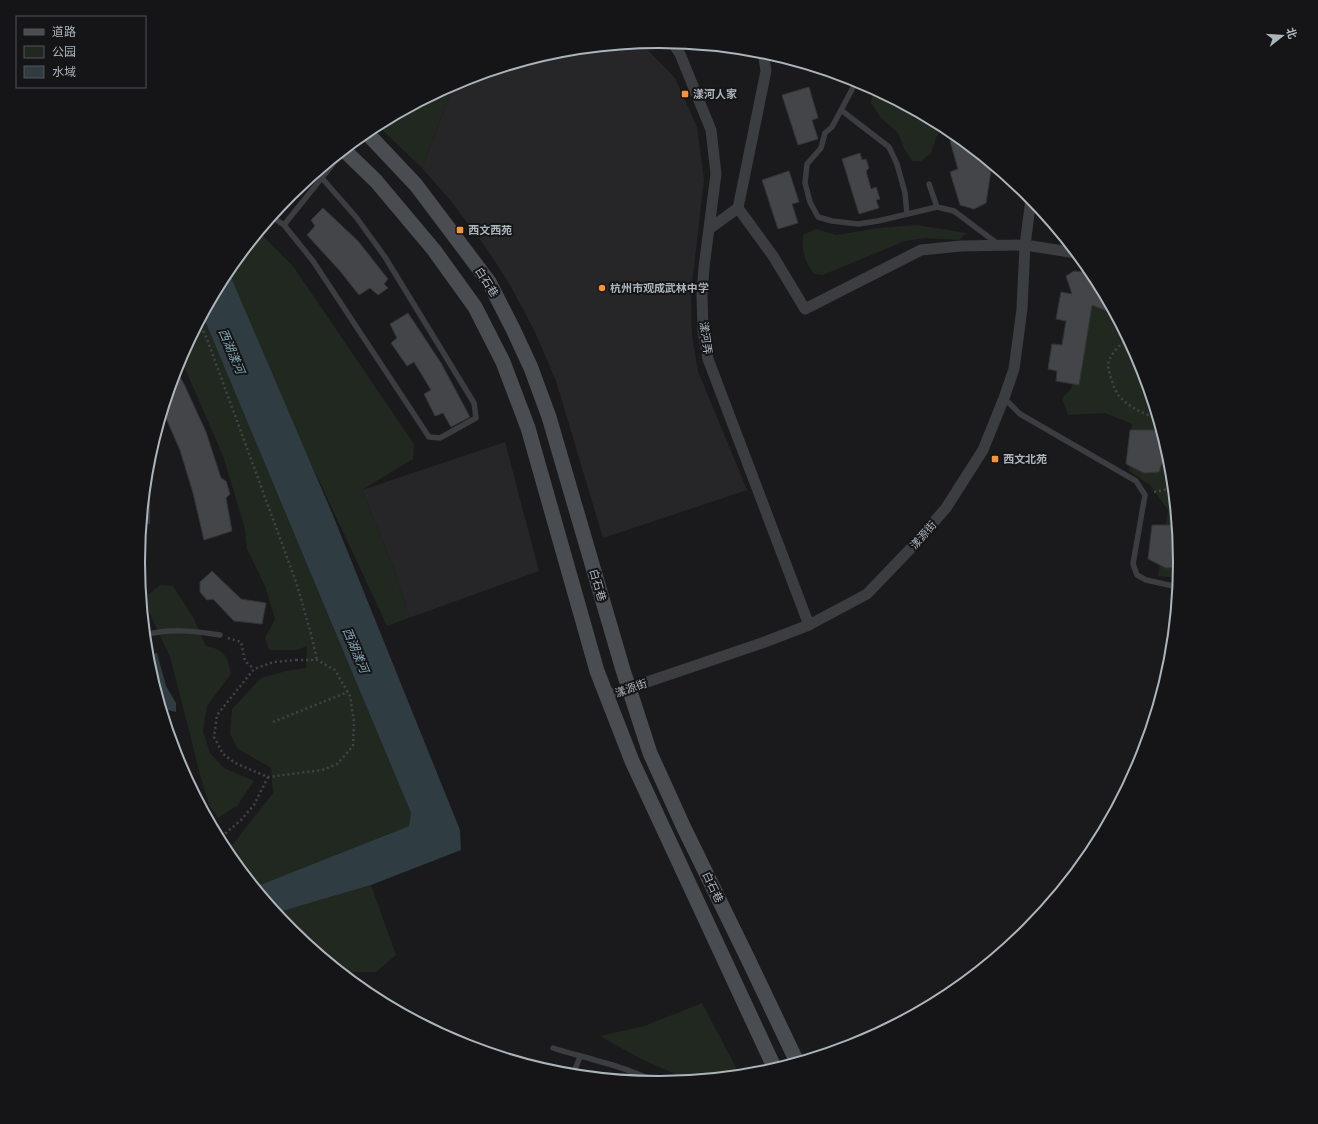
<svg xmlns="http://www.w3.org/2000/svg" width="1318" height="1124" font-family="'PT Sans Narrow','Noto Sans SC',sans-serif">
	<rect width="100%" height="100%" fill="#1a1a1c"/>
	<path fill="#262629" d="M641,43l34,35 22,49 7,53 -13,113 1,43 6,35 49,119 -144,48 -47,-157 -21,-49 -26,-49 -25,-38 -33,-44 -29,-33 32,-84 6,-3 98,-30z
		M505,442l34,129 -130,47 -13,-44 -34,-84z"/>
	<path fill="#20281f" d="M454,84l-32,84 -45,-43z
		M873,89l70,37 -7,12 -5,15 -10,8h-9l-8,-13 -6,-15 -17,-15 -10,-15z
		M916,225l51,8 -8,7 -33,-2 -21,3 -82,34 -9,-1c-10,-14 -12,-22 -11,-39l13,-6 20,6 43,-7z
		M259,232l34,34 121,178 -1,15 -51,31 34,84 13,44 -22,8 -86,-184 -73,-172z
		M1090,296l19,8 31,59 30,98 10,101 -2,16 -20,-2 10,-66 -18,-25 -21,-14 3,-47 -27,-11 -37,2 -6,-17 9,-9z
		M203,316l208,497 -2,13 -154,61 -25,-30v-9l43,-55 -2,-25 -33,-19 -8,-15 2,-25 29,-31 25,-7 20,-3 1,-22 -10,4h-28l-4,-12 10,-19 -10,-33 -18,-37 -2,-20 -22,-73 -43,-99z
		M160,585l13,1 20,31 13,29c20,4 21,10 25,28l-24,32 -4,25 7,22 14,15 30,13 -17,25 -19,12 -8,-11 -10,-32 -10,-41 -20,-77 -22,-47v-15z
		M371,885l25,70 -20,17h-28l-21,-17 -10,-3 -27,-22 -14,-17z
		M702,1003l38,72 -51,5 -48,-21 -41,-23 44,-10z"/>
	<path fill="#2f3c41" d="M228,270l104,243 128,317 1,20 -90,35 -95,28 -21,-26 154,-61 2,-13 -208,-497z
		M145,493l5,9v22l-8,-1z
		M157,653l9,33 10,17v9l-14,-3 -14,-46 -1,-8z"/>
	<path fill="#444549" stroke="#343538" d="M809,87l9,31 -6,2 6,19 -20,6 -16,-50z
		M959,138l33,26 -6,39 -12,6 -14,-4 -10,-33 8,-3 -8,-28z
		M860,153l2,7 4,-1 3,9 -3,3 5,18 5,-2 4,12 -4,1 3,8 -20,6 -17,-55z
		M789,171l10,31 -7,2 6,19 -20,6 -16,-49z
		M323,208l35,33 30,38 -4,5 4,4 -10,7 -8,-7 -11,7 -19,-24 -33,-36 8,-9 -4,-6z
		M1074,271l19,2 21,41 -22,-9 -13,80 -23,-4 1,-10 -9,-2 4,-25 10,1 4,-24 -10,-2 5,-27 11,2 -6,-18z
		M408,313l33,50 29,54 -19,10 -8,-14 -8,3 -11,-22 7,-4 -17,-28 -7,4 -16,-23 6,-5 -7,-14z
		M176,370l8,14 22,48 15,46 5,3 4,13 -4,4 6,33 -28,9 -11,-47 -13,-43 -17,-39z
		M1130,430h23l8,2 7,21 -1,8 -5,2 -3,9 -15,1 -18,-9z
		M1152,525h24l4,42 -14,1 -18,-9z
		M212,571l29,28 25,4 -4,21 -28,-3 -21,-22 -6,1 -7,-8v-10z"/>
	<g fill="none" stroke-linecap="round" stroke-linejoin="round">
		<path stroke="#414448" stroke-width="2.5" stroke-dasharray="2 3" stroke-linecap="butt" d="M199,322l8,17 89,243 14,48 7,30
			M1129,341c-9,1 -21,16 -21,25 1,7 7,26 11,30 10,11 24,18 38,22
			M1154,492l19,-4
			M228,638l13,4 4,19 9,8
			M296,660h21l18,10 15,26 4,26 -1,24 -16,18 -15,6 -54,7 -33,-14 -12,-9 -9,-17 3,-22 37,-46 20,-7z
			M273,722l75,-30
			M220,841v-3l21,-18 13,-15 14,-28"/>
		<path stroke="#3b3d41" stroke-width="5.5" d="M857,80l-25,47 -7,6 -4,15 -14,16 -2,19 5,19 8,15 14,4 26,3 20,-3 59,-14 17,4 44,33
			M841,110l48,37 8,17 8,29 2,21
			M929,184l8,23
			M272,217l12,8 29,36 116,176 11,1 36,-20 -2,-15 -89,-146 -29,-40 -35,-40 -5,-4
			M284,225l60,-75
			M1004,398l16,16 116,67 9,14 -12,69 4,11 9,5 32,7
			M145,635c25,-7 50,-4 75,0
			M553,1048c15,5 29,8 45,13 21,5 41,13 61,22
			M573,1074l7,-17"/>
		<path stroke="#3b3d41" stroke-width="11" d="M672,42l8,12 31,76 5,44 -12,93 -2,28 1,35 5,29 101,266
			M738,208l35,48 32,53 116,-59 40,-4 64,-1 51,8
			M709,229l29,-21 28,-137 -3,-19
			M606,696l156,-53 47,-18 58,-31 47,-49 32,-37 37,-58 21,-52 10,-29 8,-60 3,-64 6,-46"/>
		<path stroke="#494c51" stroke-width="15" d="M366,132l50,53 73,97 24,47 18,39 18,49 74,253 27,83 34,75 64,131 49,103
			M344,150l32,31 58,69 41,57 28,55 25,66 69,243 35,90 143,308"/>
	</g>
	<g fill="#f79437" stroke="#151517" stroke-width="1.5">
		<rect x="681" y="90" width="8" height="8" rx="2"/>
		<rect x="456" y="226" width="8" height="8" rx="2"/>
		<circle cx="602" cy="288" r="4"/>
		<rect x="991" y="455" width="8" height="8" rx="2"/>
	</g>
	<g text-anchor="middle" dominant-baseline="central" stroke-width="4" stroke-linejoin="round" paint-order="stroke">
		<g font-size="11" font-weight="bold" fill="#acb4bc" stroke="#151517" text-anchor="start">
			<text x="693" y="94">漾河人家</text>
			<text x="468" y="230">西文西苑</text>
			<text x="610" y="288">杭州市观成武林中学</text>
			<text x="1003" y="459">西文北苑</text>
		</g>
		<g font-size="11" fill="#acb4bc" stroke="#151517">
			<text transform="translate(487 282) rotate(58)">白石巷</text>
			<text transform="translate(706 338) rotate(82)">漾河弄</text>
			<text transform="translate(923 535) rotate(-49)">漾源街</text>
			<text transform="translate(598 585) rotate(74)">白石巷</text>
			<text transform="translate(631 688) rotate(-19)">漾源街</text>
			<text transform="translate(713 887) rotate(64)">白石巷</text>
		</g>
		<g font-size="12" font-style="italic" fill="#83a8b7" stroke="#151517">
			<text transform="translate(232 351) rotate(67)">西湖漾河</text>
			<text transform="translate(356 650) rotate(67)">西湖漾河</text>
		</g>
	</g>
	<path d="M0 0H1318V1124H0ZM145 562a514 514 0 1 1 1028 0a514 514 0 1 1-1028 0Z" fill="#151517" fill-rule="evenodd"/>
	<path fill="none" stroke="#acb4bc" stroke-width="2" d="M145 562a514 514 0 1 1 1028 0a514 514 0 1 1-1028 0Z"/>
	<rect x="16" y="16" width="130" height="72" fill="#151517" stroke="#515559"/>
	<rect x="24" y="29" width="20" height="6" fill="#494c51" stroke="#515559"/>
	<text x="52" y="36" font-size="12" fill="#acb4bc">道路</text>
	<rect x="24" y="46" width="20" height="12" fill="#20281f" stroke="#515559"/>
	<text x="52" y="56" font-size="12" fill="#acb4bc">公园</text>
	<rect x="24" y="66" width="20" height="12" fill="#2f3c41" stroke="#515559"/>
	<text x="52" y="76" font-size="12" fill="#acb4bc">水域</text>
	<g transform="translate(1282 36) rotate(73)" stroke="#151517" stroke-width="3" paint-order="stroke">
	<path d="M0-3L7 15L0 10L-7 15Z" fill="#acb4bc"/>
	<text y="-6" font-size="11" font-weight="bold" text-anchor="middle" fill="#acb4bc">北</text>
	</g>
</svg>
